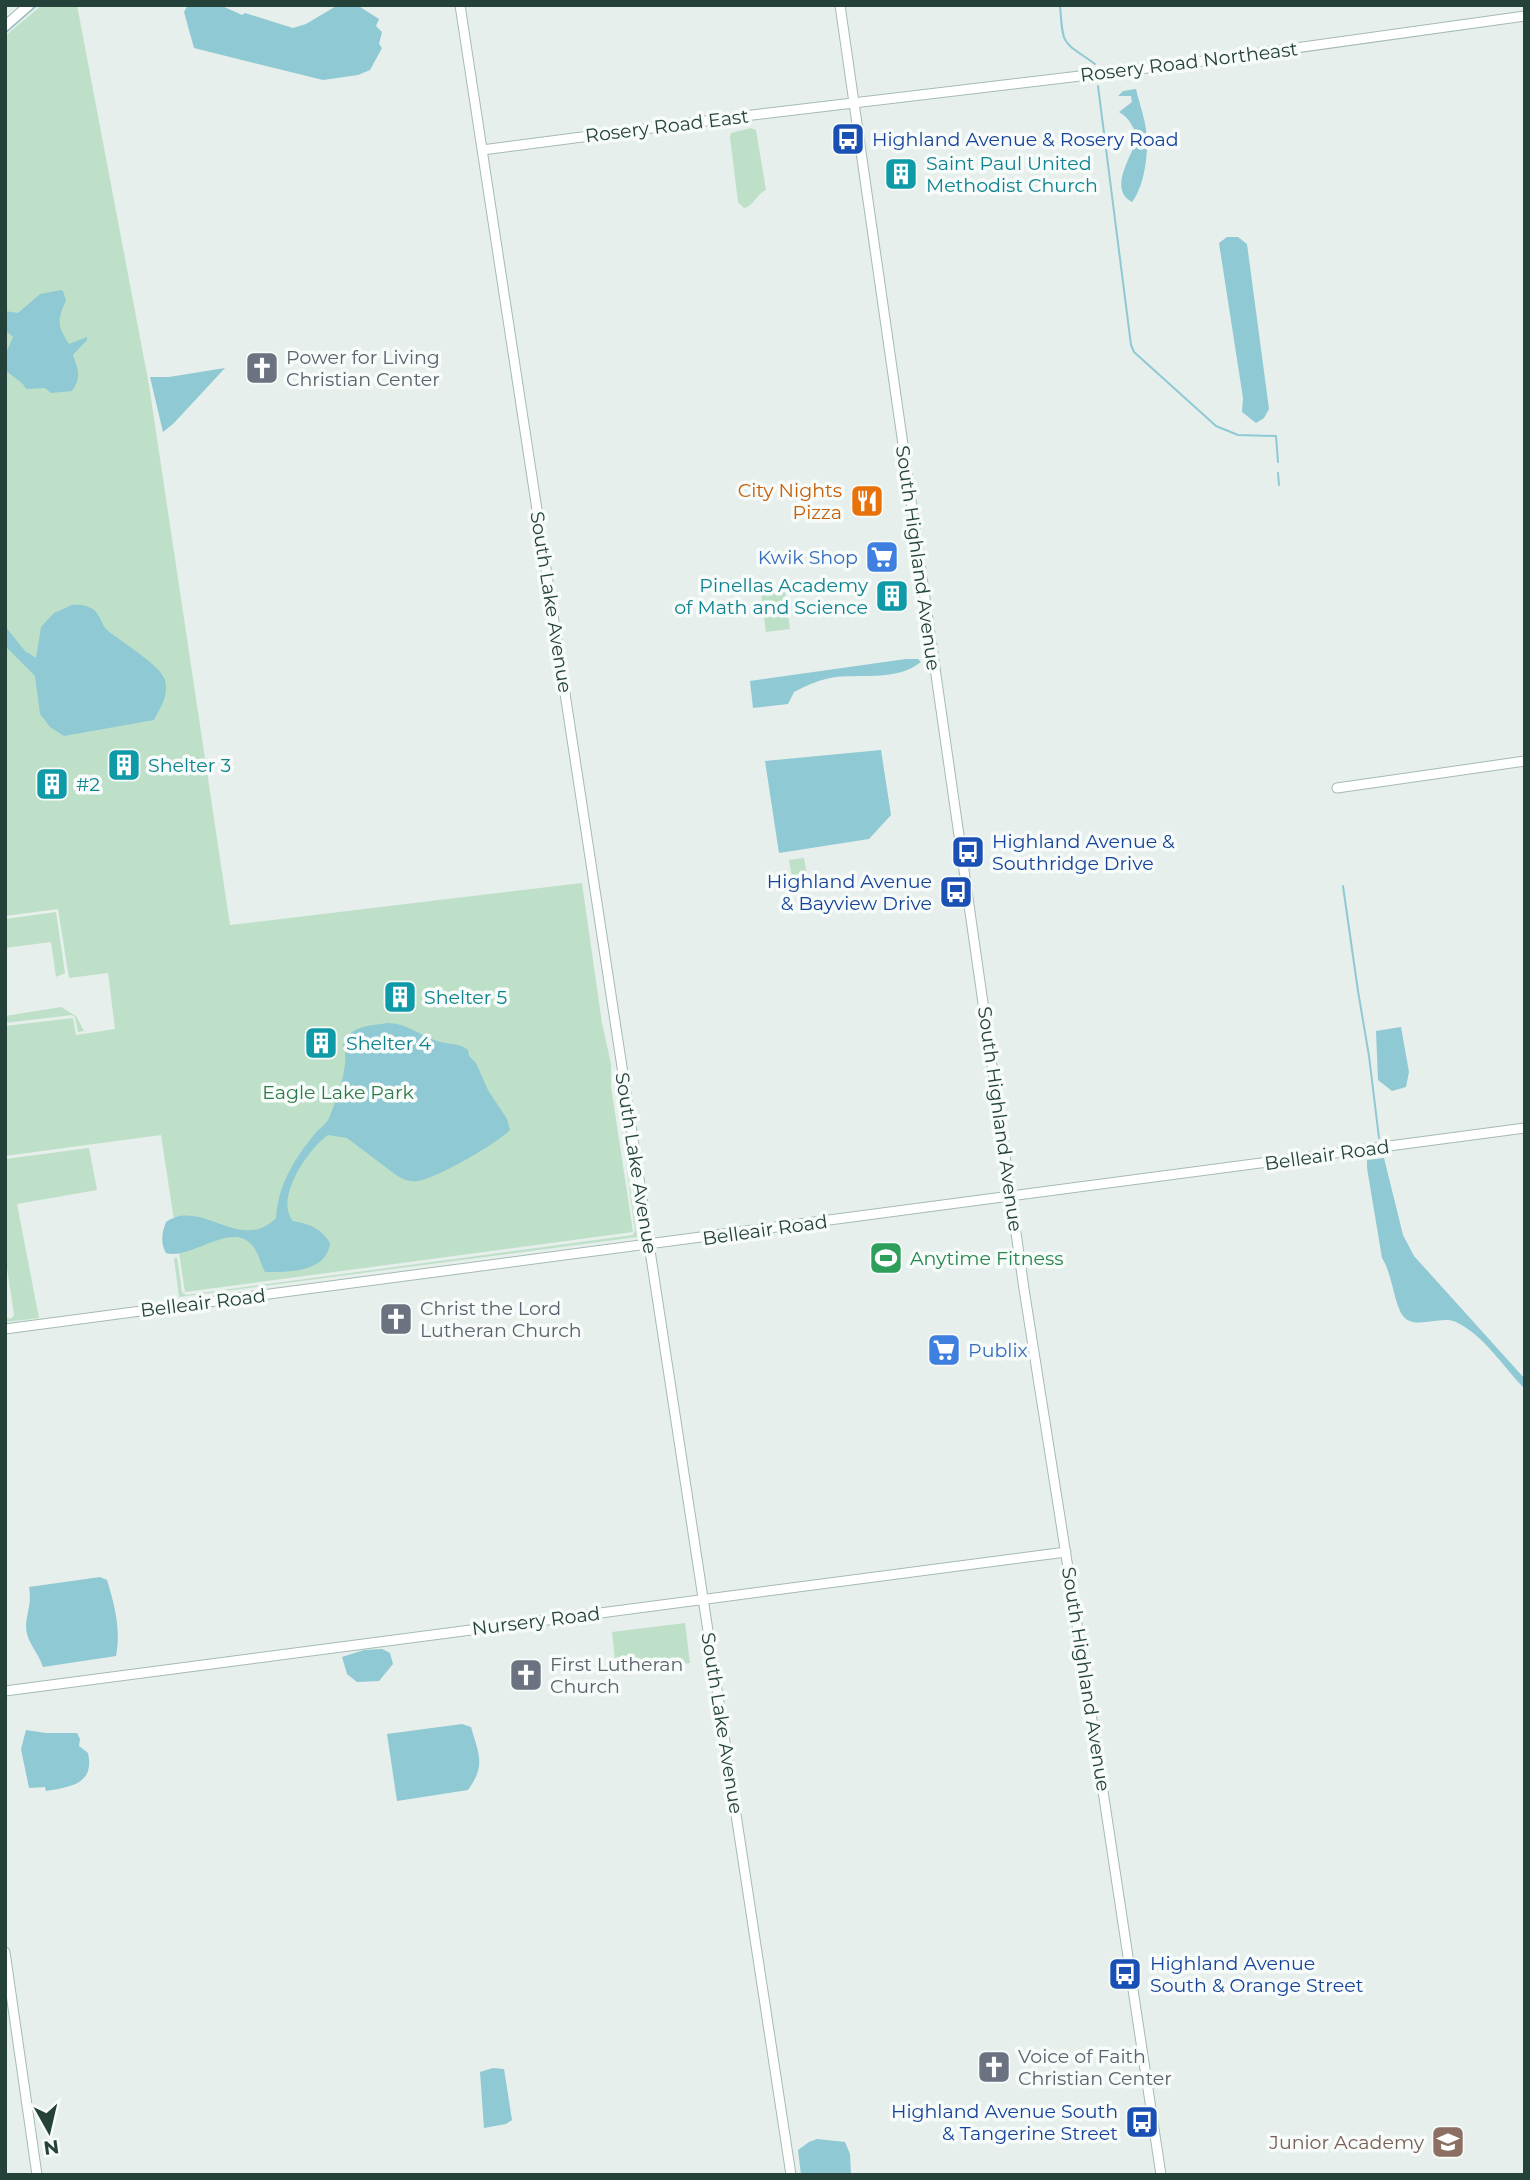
<svg xmlns="http://www.w3.org/2000/svg" width="1530" height="2180" font-family="Montserrat,sans-serif">
	<rect width="100%" height="100%" fill="#e6efeb"/>
	<path fill="#bfe0c8" d="M42,5h35l72,380 81,540 352,-42 20,140 9,41v22l22,146 -448,60 -24,-157 -156,21v-130l68,-8 3,17 39,-6 -7,-56 -39,5 -11,-69 -53,7v-880z
		M751,128l5,2 10,60c-10,4 -11,15 -22,18l-6,-6 -8,-65 1,-4z
		M785,591l5,38 -24,3 -5,-38z
		M804,858l3,17 -15,2 -3,-17z
		M56,912l9,61 -9,4 -5,-35 -46,6v-29z
		M61,1007l15,9 8,15 -6,1 -3,-15 -3,-2 -67,8v-7z
		M615,1081l22,156 -458,60 -5,-38 3,-2 5,35 4,3 447,-60 2,-4z
		M89,1148l8,42 -80,14 22,114 -34,4v-3l7,-1 2,-3 -9,-60v-96z
		M685,1623l5,40 -74,8 -4,-39z"/>
	<path fill="#8ec9d4" d="M188,5h32l22,10 3,-2 48,15 13,-4 32,-19h19l22,14 -3,7 6,6 -3,12 3,4 -12,22 -12,5 -35,5 -129,-32 -10,-36z
		M1136,89c4,17 12,38 11,55 0,18 -4,44 -15,58 -25,-13 1,-47 5,-64 -3,-10 -8,-21 -18,-26l13,-10 -1,-6h-13l5,-5z
		M1227,237h11l9,7 22,165 -5,9 -8,5 -14,-11 1,-14 -24,-155z
		M61,290l2,1 3,9c-9,21 -9,25 3,44l18,-7v3l-14,15c5,15 9,21 -1,36l-21,2 -6,-5 -19,1 -3,-5 -18,-14v-15l8,-18 -8,-7v-19l13,2 22,-19z
		M225,368l-52,56 -10,8 -13,-55h19z
		M72,605c8,-1 14,0 21,4 8,6 8,16 15,22 14,11 52,34 57,49 4,15 -4,27 -11,40l-90,16 -14,-9 -10,-13 -5,-38 -28,-28 -2,-22 20,25 11,7 5,-31 13,-14z
		M906,659h12l3,3c-24,19 -57,12 -85,15 -15,2 -29,8 -42,15l-6,12 -35,4 -3,-27z
		M881,750l10,65 -22,24 -90,14 -14,-92z
		M388,1023c20,0 35,15 53,19 11,3 19,1 27,8l1,6 7,7 12,27 19,29 3,11c-12,13 -76,50 -93,51 -8,1 -14,-2 -21,-6l-49,-37 -19,-3c-20,14 -54,64 -35,86 16,3 28,7 37,22 -3,30 -43,29 -65,29 -5,-9 -7,-22 -15,-29 -21,-20 -60,17 -84,10 -6,-10 -4,-21 0,-31 35,-25 75,32 110,-4 2,-32 18,-59 38,-83 4,-6 12,-10 15,-17 7,-17 22,-55 14,-73 7,-20 26,-19 45,-22z
		M1401,1027l8,45 -3,15 -14,4 -14,-11 -2,-49z
		M1384,1158l19,77 11,21 111,123v10c-22,-22 -40,-53 -69,-67 -15,-7 -41,8 -52,-5 -10,-11 -11,-42 -22,-59l-15,-90v-8z
		M100,1577l7,3c8,26 14,50 9,76l-73,11c-4,-14 -17,-25 -17,-41 1,-16 6,-22 3,-39z
		M382,1649l8,4 3,11 -14,17 -22,1 -10,-8 -5,-17 22,-7z
		M462,1724l9,3c8,28 15,38 -3,63l-71,11 -10,-67z
		M26,1730l20,3h31l3,6 -1,7 9,7c7,32 -19,34 -42,38l-1,-4 -16,1 -8,-39z
		M493,2068l11,1 8,51 -6,4 -22,4 -4,-56z
		M817,2139l28,3 5,12 1,21h-50l-3,-25 11,-8z"/>
	<g fill="none" stroke-linecap="round" stroke-linejoin="round">
		<path stroke="#8ec9d4" stroke-width="2" d="M1060,5c3,43 2,35 35,59
			M5,33l32,-28
			M1098,86l33,259 3,7 82,74 22,9 38,1 2,26
			M1278,473l1,12
			M1343,886l15,105 11,65 10,82"/>
		<defs>
			<path id="secondary" d="M460,5l331,2170
				M840,5l184,1284 74,469 63,417
				M5,26l24,-21
				M482,150l262,-34 437,-52 344,-48
				M1337,788l188,-27
				M5,1329l1520,-201
				M5,1691l1061,-139
				M5,1952l32,223"/>
		</defs>
		<use href="#secondary" stroke="#a4bbb3" stroke-width="11"/>
		<use href="#secondary" stroke="#fff" stroke-width="9"/>
	</g>
	<defs>
		<symbol id="bus-square" viewBox="-11 -11 22 22"><rect x="-9" y="-9" width="18" height="18" rx="4" fill="#1a4fb4" stroke="#f7fbf9"/><path d="M-5-6H5V4H4V6H2V4H-2V6H-4V4H-5ZM-3.5-4V0h7V-4ZM-3.5 1.2v1.5H-2V1.2ZM2 1.2v1.5H3.5V1.2Z" fill="#fff"/></symbol>
		<symbol id="building-square" viewBox="-11 -11 22 22"><rect x="-9" y="-9" width="18" height="18" rx="4" fill="#0f9aa8" stroke="#f7fbf9"/><path d="M-4-6H4V6H1V3H-1V6H-4ZM-2.5-4.3h1.7v1.8h-1.7ZM.8-4.3h1.7v1.8H.8ZM-2.5-1h1.7V.8h-1.7ZM.8-1h1.7V.8H.8Z" fill="#fff"/></symbol>
		<symbol id="church-square" viewBox="-11 -11 22 22"><rect x="-9" y="-9" width="18" height="18" rx="4" fill="#6b7280" stroke="#f7fbf9"/><path d="M-1.2-6h2.4v3.5h3.3v2.4h-3.3V6h-2.4V-.1h-3.3v-2.4h3.3Z" fill="#fff"/></symbol>
		<symbol id="restaurant-square" viewBox="-11 -11 22 22"><rect x="-9" y="-9" width="18" height="18" rx="4" fill="#e8710a" stroke="#f7fbf9"/><path d="M-5-6h1v4h1v-4h1v4h1v-4h1v5L-1.5 .5V6h-2V.5L-5-1ZM5-6V6H3V1.5H1.5Q1.5-4 5-6Z" fill="#fff"/></symbol>
		<symbol id="supermarket-square" viewBox="-11 -11 22 22"><rect x="-9" y="-9" width="18" height="18" rx="4" fill="#3f7fe0" stroke="#f7fbf9"/><path d="M-6-5.5h2.5l.6 2H6L4.5 2H-2.5L-4.4-4H-6ZM-1.5 3.2a1.3 1.3 0 1 0 .1 0ZM3 3.2a1.3 1.3 0 1 0 .1 0Z" fill="#fff"/></symbol>
		<symbol id="stadium-square" viewBox="-11 -11 22 22"><rect x="-9" y="-9" width="18" height="18" rx="4" fill="#2e9e5b" stroke="#f7fbf9"/><path d="M0-5a6.5 5 0 1 0 0 10a6.5 5 0 1 0 0-10ZM-3.5-1.8h7v3.6h-7Z" fill="#fff"/></symbol>
		<symbol id="school-square" viewBox="-11 -11 22 22"><rect x="-9" y="-9" width="18" height="18" rx="4" fill="#8d6e63" stroke="#f7fbf9"/><path d="M0-5L7-2L0 1L-7-2ZM-4 1L0 2.5L4 1V4Q0 6-4 4Z" fill="#fff"/></symbol>
	</defs>
	<g fill-rule="evenodd">
		<use href="#bus-square" x="829" y="120" width="38" height="38"/>
		<use href="#building-square" x="882" y="155" width="38" height="38"/>
		<use href="#church-square" x="243" y="349" width="38" height="38"/>
		<use href="#restaurant-square" x="848" y="482" width="38" height="38"/>
		<use href="#supermarket-square" x="863" y="538" width="38" height="38"/>
		<use href="#building-square" x="873" y="577" width="38" height="38"/>
		<use href="#building-square" x="105" y="746" width="38" height="38"/>
		<use href="#building-square" x="33" y="765" width="38" height="38"/>
		<use href="#bus-square" x="949" y="833" width="38" height="38"/>
		<use href="#bus-square" x="937" y="873" width="38" height="38"/>
		<use href="#building-square" x="381" y="978" width="38" height="38"/>
		<use href="#building-square" x="302" y="1024" width="38" height="38"/>
		<use href="#stadium-square" x="867" y="1239" width="38" height="38"/>
		<use href="#church-square" x="377" y="1300" width="38" height="38"/>
		<use href="#supermarket-square" x="925" y="1331" width="38" height="38"/>
		<use href="#church-square" x="507" y="1656" width="38" height="38"/>
		<use href="#bus-square" x="1106" y="1955" width="38" height="38"/>
		<use href="#church-square" x="975" y="2048" width="38" height="38"/>
		<use href="#bus-square" x="1123" y="2103" width="38" height="38"/>
		<use href="#school-square" x="1429" y="2123" width="38" height="38"/>
	</g>
	<g text-anchor="middle" dominant-baseline="central" stroke-width="7" stroke-linejoin="round" paint-order="stroke">
		<g font-size="19" fill="#24423a" stroke="#f7fbf9">
			<text transform="translate(1189 62) rotate(-7)">Rosery Road Northeast</text>
			<text transform="translate(667 126) rotate(-7)">Rosery Road East</text>
			<text transform="translate(918 558) rotate(82)">South Highland Avenue</text>
			<text transform="translate(551 602) rotate(81)">South Lake Avenue</text>
			<text transform="translate(1000 1119) rotate(82)">South Highland Avenue</text>
			<text transform="translate(1327 1155) rotate(-8)">Belleair Road</text>
			<text transform="translate(636 1163) rotate(81)">South Lake Avenue</text>
			<text transform="translate(765 1230) rotate(-8)">Belleair Road</text>
			<text transform="translate(203 1303) rotate(-7)">Belleair Road</text>
			<text transform="translate(536 1621) rotate(-7)">Nursery Road</text>
			<text transform="translate(1086 1679) rotate(81)">South Highland Avenue</text>
			<text transform="translate(722 1723) rotate(81)">South Lake Avenue</text>
		</g>
		<g font-size="19" fill="#164399" stroke="#f7fbf9" text-anchor="start">
			<text x="872" y="139">Highland Avenue &amp; Rosery Road</text>
			<text x="992" y="841">Highland Avenue &amp;<tspan x="992" dy="22">Southridge Drive</tspan></text>
			<text x="932" y="881" text-anchor="end">Highland Avenue<tspan x="932" dy="22">&amp; Bayview Drive</tspan></text>
			<text x="1150" y="1963">Highland Avenue<tspan x="1150" dy="22">South &amp; Orange Street</tspan></text>
			<text x="1118" y="2111" text-anchor="end">Highland Avenue South<tspan x="1118" dy="22">&amp; Tangerine Street</tspan></text>
		</g>
		<g font-size="19" fill="#0d838f" stroke="#f7fbf9" text-anchor="start">
			<text x="926" y="163">Saint Paul United<tspan x="926" dy="22">Methodist Church</tspan></text>
			<text x="868" y="585" text-anchor="end">Pinellas Academy<tspan x="868" dy="22">of Math and Science</tspan></text>
			<text x="148" y="765">Shelter 3</text>
			<text x="76" y="784">#2</text>
			<text x="424" y="997">Shelter 5</text>
			<text x="346" y="1043">Shelter 4</text>
		</g>
		<g font-size="19" fill="#5b616d" stroke="#f7fbf9" text-anchor="start">
			<text x="286" y="357">Power for Living<tspan x="286" dy="22">Christian Center</tspan></text>
			<text x="420" y="1308">Christ the Lord<tspan x="420" dy="22">Lutheran Church</tspan></text>
			<text x="550" y="1664">First Lutheran<tspan x="550" dy="22">Church</tspan></text>
			<text x="1018" y="2056">Voice of Faith<tspan x="1018" dy="22">Christian Center</tspan></text>
		</g>
		<g font-size="19" fill="#c56008" stroke="#f7fbf9" text-anchor="end">
			<text x="842" y="490">City Nights<tspan x="842" dy="22">Pizza</tspan></text>
		</g>
		<g font-size="19" fill="#366cbe" stroke="#f7fbf9" text-anchor="end">
			<text x="858" y="557">Kwik Shop</text>
			<text x="968" y="1350" text-anchor="start">Publix</text>
		</g>
		<g font-size="19" fill="#2d7a4b" stroke="#f7fbf9">
			<text x="338" y="1092">Eagle Lake Park</text>
		</g>
		<g font-size="19" fill="#27864d" stroke="#f7fbf9" text-anchor="start">
			<text x="910" y="1258">Anytime Fitness</text>
		</g>
		<g font-size="19" fill="#785e54" stroke="#f7fbf9" text-anchor="end">
			<text x="1424" y="2142">Junior Academy</text>
		</g>
	</g>
	<rect width="1530" height="2180" fill="none" stroke="#24423a" stroke-width="14"/>
	<g transform="translate(49 2131) rotate(172)" stroke="#f7fbf9" stroke-width="5" paint-order="stroke">
	<path d="M0-5L12 26L0 18L-12 26Z" fill="#24423a"/>
	<text y="-10" font-size="19" font-weight="bold" text-anchor="middle" fill="#24423a">N</text>
	</g>
</svg>
